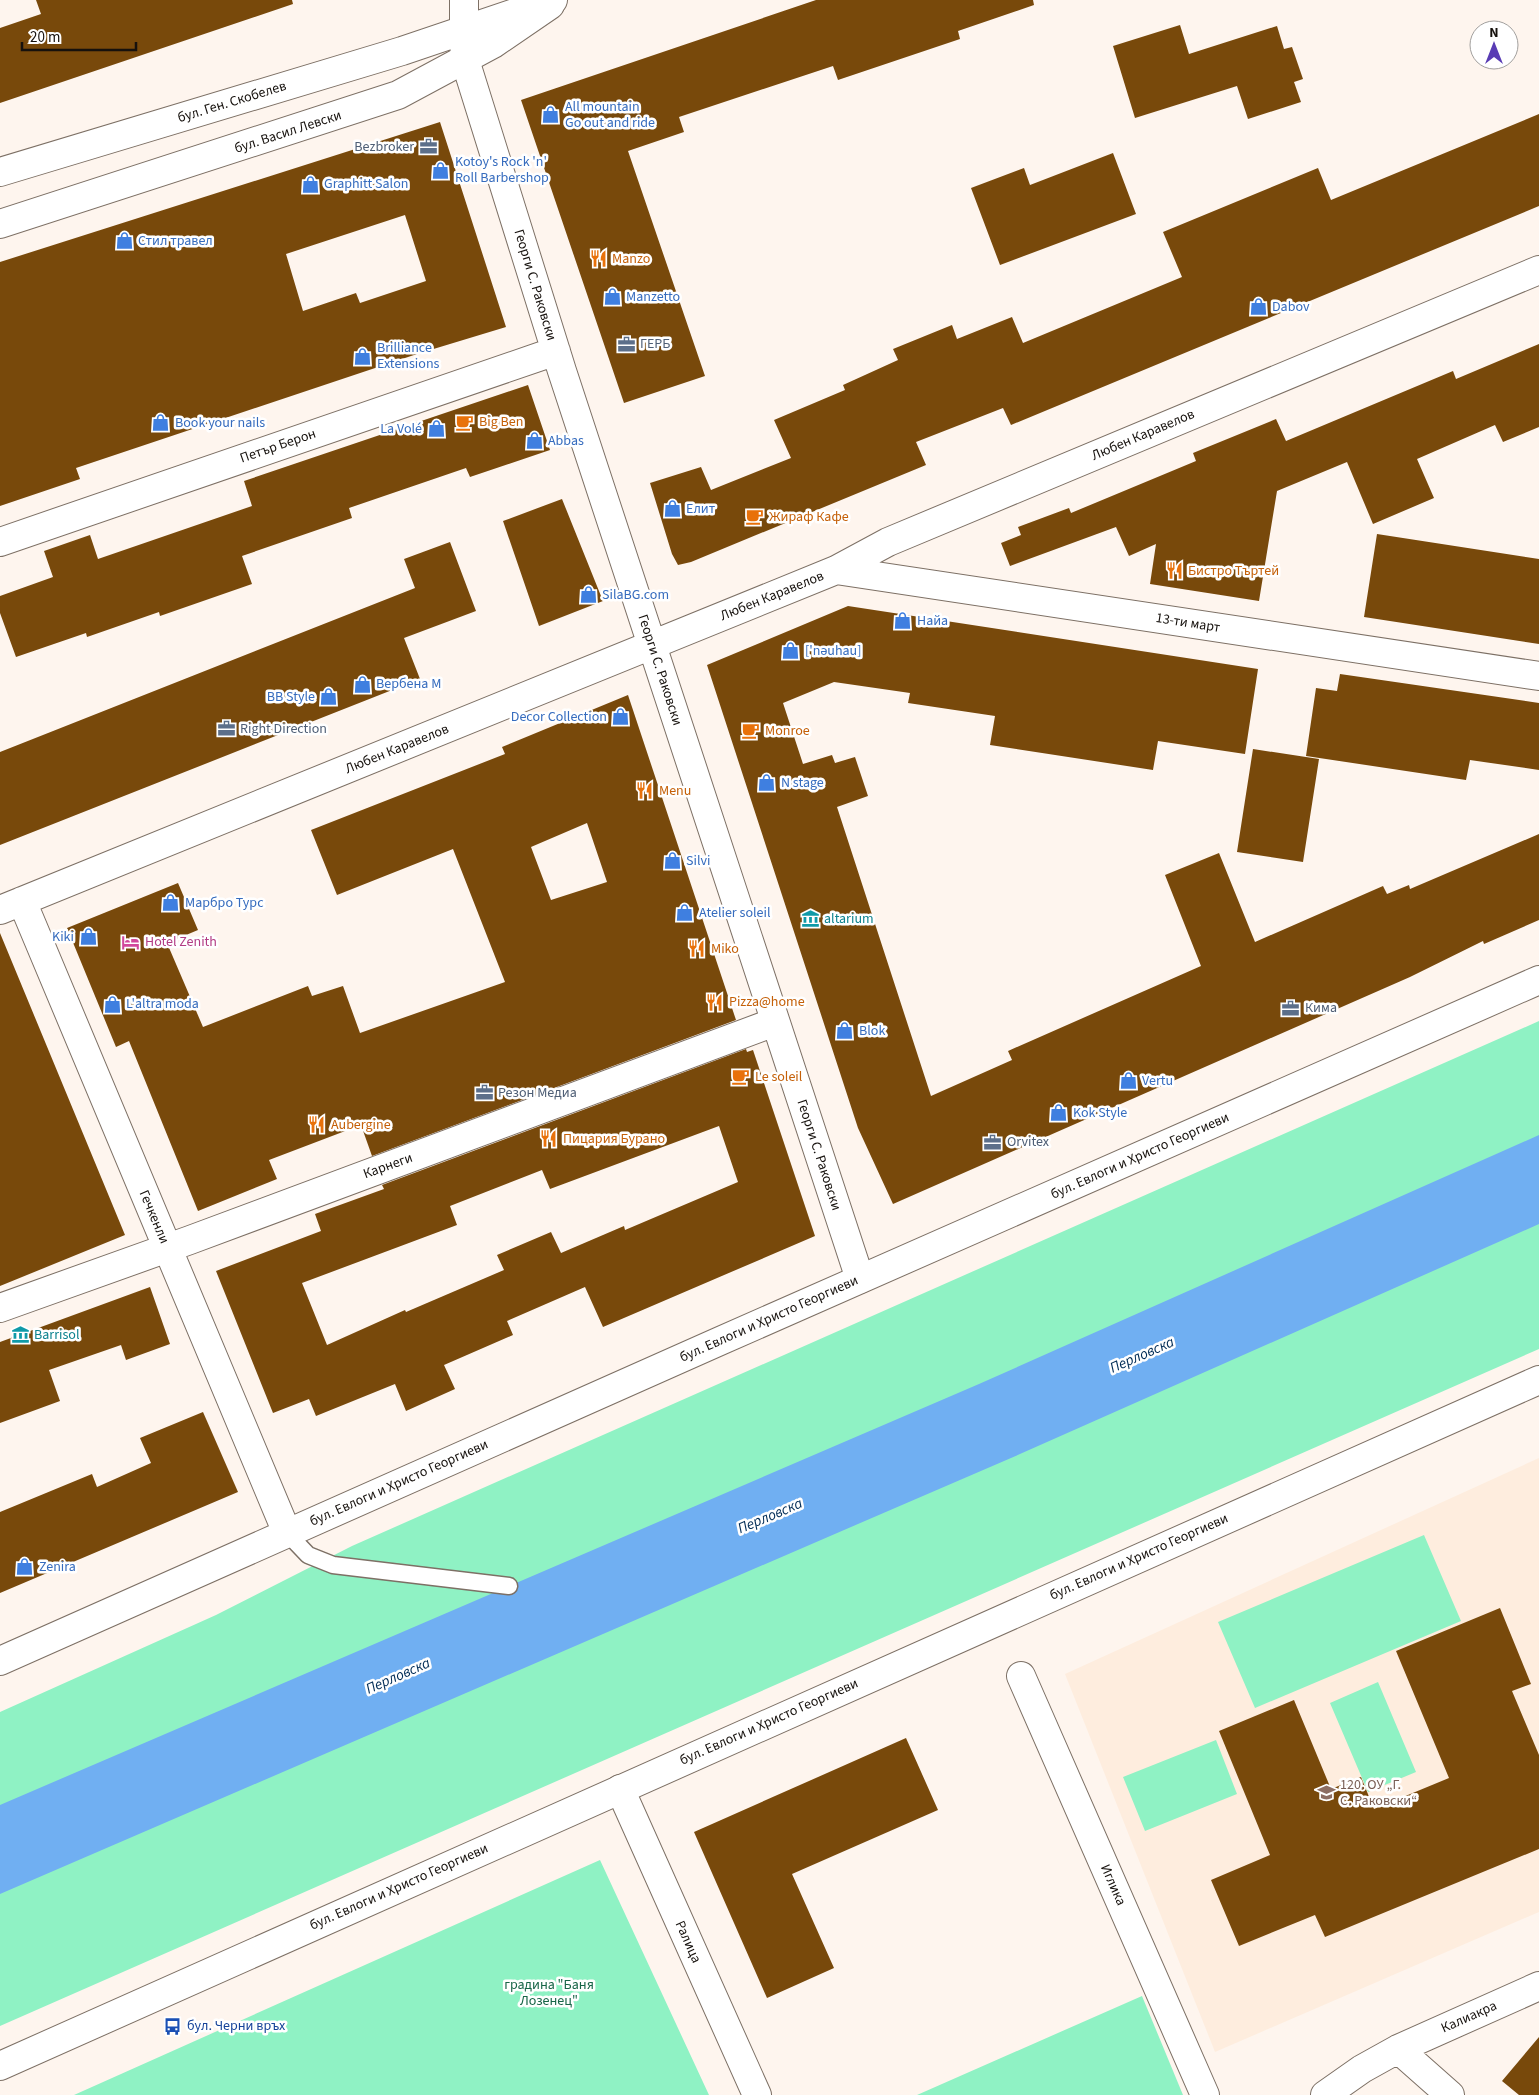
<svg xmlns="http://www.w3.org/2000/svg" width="1539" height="2095" font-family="'Source Sans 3',sans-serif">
	<rect width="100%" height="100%" fill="#fef5ee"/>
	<path fill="#feedde" d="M1539,1458v454l-324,140 -150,-378z"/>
	<path fill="#8ff2c4" d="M1539,1021v328l-1539,677v-314l216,-97 136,-69z
		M1424,1535l37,86 -206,87 -37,-86z
		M1378,1682l38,90 -48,20 -38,-89z
		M1216,1740l21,54 -92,37 -22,-54z
		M600,1860l109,235h-635z
		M1142,1996l41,99h-266z"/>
	<path fill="#70aff2" d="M1539,1135v89l-528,234 -1011,436v-89l979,-421z"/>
	<path fill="#78490b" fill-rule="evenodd" d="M36,0h256l1,4 -293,99v-75l41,-14z
		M816,0h217l1,5 -76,26 2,8 -122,41 -5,-14 -154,51 5,15 -56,19 77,225 -81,27 -103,-303z
		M1180,25l9,29 88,-28 7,23 8,-2 11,32 -9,3 7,20 -53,17 -11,-33 -102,32 -22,-72z
		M1539,114v92l-528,219 -8,-17 -87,34 10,23 -235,97 -13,3 -6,-11 -22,-71 51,-16 10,23 80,-32 -17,-38 71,-30 -2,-5 55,-25 -5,-11 59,-24 5,14 55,-22 11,26 159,-66 -19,-45 155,-64 13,32z
		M440,122l66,205 -89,27 -341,114 4,11 -80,27v-244zM405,215l21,66 -66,22 -4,-10 -53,18 -17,-57z
		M1113,153l23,61 -136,51 -29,-77 53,-20 6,17z
		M1539,344v83l-36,15 -8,-17 -78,34 17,39 -61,26 -26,-62 -70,29 -18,110 -109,-17 6,-40 -27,12 -13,-29 -106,39 -9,-23 20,-8 -3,-8 51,-19 2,5 125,-52 -3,-8 83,-34 10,22 167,-70 3,8z
		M528,385l22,65 -80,27 -4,-9 -117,40 3,10 -110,38 10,28 -92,32 -1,-4 -72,25 -1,-4 -70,24 -16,-44v-17l53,-19 -9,-26 46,-16 8,24 154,-53 -8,-25z
		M562,499l41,102 -64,25 -36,-105z
		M1377,534l162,25v85l-175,-27z
		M450,542l26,69 -72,27 16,41 -420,166v-93l415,-164 -11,-29z
		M848,606l410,63 -13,85 -87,-13 -5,29 -163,-25 5,-29 -87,-13 2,-10 -76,-11 -51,21 20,61 29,-9 3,8 20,-6 13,39 -31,11 94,289 81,-36 -4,-9 193,-85 -36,-91 54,-22 36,89 128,-56 4,8 22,-9 1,4 129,-55v86l-55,24 -1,-3 -73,36 -517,227 -35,-76 -151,-463z
		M1340,674l199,29v67l-69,-10 -4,20 -160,-24 10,-68 21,3z
		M628,695l108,325 -364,136 -11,-31 -92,35 8,19 -79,32 -69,-170 -13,6 -49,-119 111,-45 20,47 -31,13 36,84 105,-41 4,10 31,-10 17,47 145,-51 -52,-133 -116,46 -26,-65 194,-76 -3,-7zM587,823l20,59 -56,18 -20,-53z
		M1253,749l66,10 -16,103 -66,-10z
		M0,933l125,302 -125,51z
		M746,1049l1,3 6,-2 62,186 -212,91 -18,-40 -78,34 6,14 -69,30 11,24 -49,22 -11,-27 -79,32 -7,-17 -36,14 -57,-142 105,-40 -6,-17 69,-25 -2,-4zM719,1126l19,56 -113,48 -1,-4 -63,27 -10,-21 -54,23 7,15 -98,42 -1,-2 -78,35 -25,-62 155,-58 -7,-19 92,-36 8,19z
		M150,1287l20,57 -44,16 -5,-15 -72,25 11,31 -60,22v-81z
		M203,1412l35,80 -238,101v-81l92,-38 5,13 54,-24 -11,-25z
		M1500,1608l31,76 -19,7 27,64v94l-214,88 -10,-22 -76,31 -28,-66 59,-25 -51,-124 75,-31 37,89 30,-12 13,32 75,-31 -53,-127z
		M906,1738l32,72 -146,64 42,94 -67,30 -73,-166z
		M1539,2037v58h-20l-17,-14z"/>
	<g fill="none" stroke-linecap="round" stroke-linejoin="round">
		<defs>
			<path id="lane" d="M287,1533l21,22 25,10 176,21"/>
			<path id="street" d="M464,36l1,24 97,311 298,908
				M0,542l556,-191
				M836,570l703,106
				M22,901l265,632
				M0,910l836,-340 52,-28 651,-272
				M0,1308l190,-68 585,-218
				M1021,1676l184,419
				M620,1789l137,306
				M1398,2049l52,46
				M1325,2095l37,-26 36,-20 141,-63"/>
			<path id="secondary" d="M464,0v30
				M0,224l398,-129 95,-51 57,-39"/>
			<path id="primary" d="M0,172l402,-121 151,-51
				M0,1661l720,-320 819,-361
				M0,2066l1539,-686"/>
		</defs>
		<use href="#lane" stroke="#7d7065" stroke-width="19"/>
		<use href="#street" stroke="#7d7065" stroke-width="30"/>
		<use href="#secondary" stroke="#7d7065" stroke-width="30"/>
		<use href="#primary" stroke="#7d7065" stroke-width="30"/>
		<use href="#lane" stroke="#fff" stroke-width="16"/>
		<use href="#street" stroke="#fff" stroke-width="28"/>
		<use href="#secondary" stroke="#fff" stroke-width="28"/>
		<use href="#primary" stroke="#fff" stroke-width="28"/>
	</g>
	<defs>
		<symbol id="shop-bare" viewBox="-9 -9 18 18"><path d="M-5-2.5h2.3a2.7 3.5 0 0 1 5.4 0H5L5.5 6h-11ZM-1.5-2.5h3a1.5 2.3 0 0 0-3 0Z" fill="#3f7fe0" stroke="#fff" stroke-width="2.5" paint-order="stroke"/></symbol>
		<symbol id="office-bare" viewBox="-9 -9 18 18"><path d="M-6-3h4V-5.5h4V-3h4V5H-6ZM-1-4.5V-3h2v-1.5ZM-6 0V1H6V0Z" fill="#5c6f8a" stroke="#fff" stroke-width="2.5" paint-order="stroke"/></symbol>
		<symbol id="restaurant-bare" viewBox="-9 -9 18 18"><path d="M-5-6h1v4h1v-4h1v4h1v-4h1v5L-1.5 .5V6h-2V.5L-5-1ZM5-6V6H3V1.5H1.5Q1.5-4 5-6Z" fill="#e8710a" stroke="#fff" stroke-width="2.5" paint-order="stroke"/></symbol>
		<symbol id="cafe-bare" viewBox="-9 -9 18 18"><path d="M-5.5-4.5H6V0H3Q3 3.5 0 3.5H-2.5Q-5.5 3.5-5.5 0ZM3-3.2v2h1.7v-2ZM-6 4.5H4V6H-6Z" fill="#e8710a" stroke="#fff" stroke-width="2.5" paint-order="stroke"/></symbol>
		<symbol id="museum-bare" viewBox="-9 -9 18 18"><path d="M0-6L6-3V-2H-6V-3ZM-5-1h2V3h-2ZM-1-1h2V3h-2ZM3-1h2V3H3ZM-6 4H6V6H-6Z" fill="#0f9aa8" stroke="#fff" stroke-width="2.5" paint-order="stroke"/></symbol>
		<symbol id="hotel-bare" viewBox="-9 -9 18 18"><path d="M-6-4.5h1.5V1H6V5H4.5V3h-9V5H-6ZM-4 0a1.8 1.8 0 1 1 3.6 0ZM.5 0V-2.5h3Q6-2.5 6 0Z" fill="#d1479c" stroke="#fff" stroke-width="2.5" paint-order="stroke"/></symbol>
		<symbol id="school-bare" viewBox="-9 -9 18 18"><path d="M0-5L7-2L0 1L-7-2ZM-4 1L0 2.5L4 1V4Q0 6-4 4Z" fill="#8d6e63" stroke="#fff" stroke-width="2.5" paint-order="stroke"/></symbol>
		<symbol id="bus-bare" viewBox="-9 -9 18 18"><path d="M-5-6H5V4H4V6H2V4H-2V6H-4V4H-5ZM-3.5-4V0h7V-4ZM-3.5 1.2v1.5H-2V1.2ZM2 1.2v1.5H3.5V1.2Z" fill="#1a4fb4" stroke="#fff" stroke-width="2.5" paint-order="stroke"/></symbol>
	</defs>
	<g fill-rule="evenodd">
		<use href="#shop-bare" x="538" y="102" width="25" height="25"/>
		<use href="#office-bare" x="416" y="134" width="25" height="25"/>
		<use href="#shop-bare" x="428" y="158" width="25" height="25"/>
		<use href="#shop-bare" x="298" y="172" width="25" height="25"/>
		<use href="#shop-bare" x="112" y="228" width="25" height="25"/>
		<use href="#restaurant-bare" x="586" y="246" width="25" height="25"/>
		<use href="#shop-bare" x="600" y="284" width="25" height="25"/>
		<use href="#shop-bare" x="1246" y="294" width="25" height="25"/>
		<use href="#office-bare" x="614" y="332" width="25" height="25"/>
		<use href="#shop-bare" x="350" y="344" width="25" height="25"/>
		<use href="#cafe-bare" x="452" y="410" width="25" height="25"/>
		<use href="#shop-bare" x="148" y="410" width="25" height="25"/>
		<use href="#shop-bare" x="424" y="416" width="25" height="25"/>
		<use href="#shop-bare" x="522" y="428" width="25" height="25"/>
		<use href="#shop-bare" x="660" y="496" width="25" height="25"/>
		<use href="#cafe-bare" x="742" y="504" width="25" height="25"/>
		<use href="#restaurant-bare" x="1162" y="558" width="25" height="25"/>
		<use href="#shop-bare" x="576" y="582" width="25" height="25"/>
		<use href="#shop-bare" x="890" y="608" width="25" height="25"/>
		<use href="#shop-bare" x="778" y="638" width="25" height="25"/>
		<use href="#shop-bare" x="350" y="672" width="25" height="25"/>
		<use href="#shop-bare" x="316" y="684" width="25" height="25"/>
		<use href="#shop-bare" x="608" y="704" width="25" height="25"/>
		<use href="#office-bare" x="214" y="716" width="25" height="25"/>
		<use href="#cafe-bare" x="738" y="718" width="25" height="25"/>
		<use href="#shop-bare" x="754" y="770" width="25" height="25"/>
		<use href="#restaurant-bare" x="632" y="778" width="25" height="25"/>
		<use href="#shop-bare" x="660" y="848" width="25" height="25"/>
		<use href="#shop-bare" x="158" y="890" width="25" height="25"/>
		<use href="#shop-bare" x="672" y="900" width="25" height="25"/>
		<use href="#museum-bare" x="798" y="906" width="25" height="25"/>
		<use href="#shop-bare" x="76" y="924" width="25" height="25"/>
		<use href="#hotel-bare" x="118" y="930" width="25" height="25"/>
		<use href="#restaurant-bare" x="684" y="936" width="25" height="25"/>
		<use href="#restaurant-bare" x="702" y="990" width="25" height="25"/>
		<use href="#shop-bare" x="100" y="992" width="25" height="25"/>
		<use href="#office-bare" x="1278" y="996" width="25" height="25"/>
		<use href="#shop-bare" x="832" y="1018" width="25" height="25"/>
		<use href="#cafe-bare" x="728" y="1064" width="25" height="25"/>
		<use href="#shop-bare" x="1116" y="1068" width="25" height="25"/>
		<use href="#office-bare" x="472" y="1080" width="25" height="25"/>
		<use href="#shop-bare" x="1046" y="1100" width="25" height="25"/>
		<use href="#restaurant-bare" x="304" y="1112" width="25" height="25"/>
		<use href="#restaurant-bare" x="536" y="1126" width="25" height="25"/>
		<use href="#office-bare" x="980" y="1130" width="25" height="25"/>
		<use href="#museum-bare" x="8" y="1322" width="25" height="25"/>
		<use href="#shop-bare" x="12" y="1554" width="25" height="25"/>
		<use href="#school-bare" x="1314" y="1780" width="25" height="25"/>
		<use href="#bus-bare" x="160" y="2014" width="25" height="25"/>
	</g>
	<g text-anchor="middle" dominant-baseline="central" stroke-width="5" stroke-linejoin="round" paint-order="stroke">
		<g font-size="14" fill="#16110d" stroke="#fff">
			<text transform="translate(232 102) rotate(-17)">бул. Ген. Скобелев</text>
			<text transform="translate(288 132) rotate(-18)">бул. Васил Левски</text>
			<text transform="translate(535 285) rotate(73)">Георги С. Раковски</text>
			<text transform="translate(1143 435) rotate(-23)">Любен Каравелов</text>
			<text transform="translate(278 446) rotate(-19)">Петър Берон</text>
			<text transform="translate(772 596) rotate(-22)">Любен Каравелов</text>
			<text transform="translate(1188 623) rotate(9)">13-ти март</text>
			<text transform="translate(660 670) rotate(72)">Георги С. Раковски</text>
			<text transform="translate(397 749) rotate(-22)">Любен Каравелов</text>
			<text transform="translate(819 1155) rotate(72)">Георги С. Раковски</text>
			<text transform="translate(1140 1156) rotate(-24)">бул. Евлоги и Христо Георгиеви</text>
			<text transform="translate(388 1166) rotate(-20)">Карнеги</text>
			<text transform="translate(154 1217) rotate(67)">Гечкенли</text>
			<text transform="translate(769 1319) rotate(-24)">бул. Евлоги и Христо Георгиеви</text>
			<text transform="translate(399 1483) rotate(-24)">бул. Евлоги и Христо Георгиеви</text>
			<text transform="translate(1139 1557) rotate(-24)">бул. Евлоги и Христо Георгиеви</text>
			<text transform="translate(769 1722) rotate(-24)">бул. Евлоги и Христо Георгиеви</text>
			<text transform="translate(1113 1885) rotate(66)">Иглика</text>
			<text transform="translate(399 1887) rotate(-24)">бул. Евлоги и Христо Георгиеви</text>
			<text transform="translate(688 1942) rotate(66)">Ралица</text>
			<text transform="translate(1469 2017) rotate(-24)">Калиакра</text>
		</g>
		<g font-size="14" fill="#366cbe" stroke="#fff" text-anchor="start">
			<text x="565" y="107">All mountain<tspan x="565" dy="16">Go out and ride</tspan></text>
			<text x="455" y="162">Kotoy's Rock 'n'<tspan x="455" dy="16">Roll Barbershop</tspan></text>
			<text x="324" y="184">Graphitt Salon</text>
			<text x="138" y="241">Стил травел</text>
			<text x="626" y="297">Manzetto</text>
			<text x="1272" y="307">Dabov</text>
			<text x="377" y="348">Brilliance<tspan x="377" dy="16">Extensions</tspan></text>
			<text x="175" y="423">Book your nails</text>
			<text x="422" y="429" text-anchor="end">La Volé</text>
			<text x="548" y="441">Abbas</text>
			<text x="686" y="509">Елит</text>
			<text x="602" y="595">SilaBG.com</text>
			<text x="917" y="621">Найа</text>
			<text x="805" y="651">['nəuhau]</text>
			<text x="376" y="684">Вербена М</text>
			<text x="315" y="697" text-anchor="end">BB Style</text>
			<text x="607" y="717" text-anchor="end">Decor Collection</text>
			<text x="781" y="783">N stage</text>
			<text x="686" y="861">Silvi</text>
			<text x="185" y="903">Марбро Турс</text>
			<text x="699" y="913">Atelier soleil</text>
			<text x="74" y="937" text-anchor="end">Kiki</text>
			<text x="126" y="1004">L'altra moda</text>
			<text x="859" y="1031">Blok</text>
			<text x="1142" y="1081">Vertu</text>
			<text x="1073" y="1113">Kok Style</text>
			<text x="39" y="1567">Zenira</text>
		</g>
		<g font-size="14" fill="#4e5e75" stroke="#fff" text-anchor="start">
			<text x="414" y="147" text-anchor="end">Bezbroker</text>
			<text x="640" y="344">ГЕРБ</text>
			<text x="240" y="729">Right Direction</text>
			<text x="1305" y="1008">Кима</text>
			<text x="498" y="1093">Резон Медиа</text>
			<text x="1007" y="1142">Orvitex</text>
		</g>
		<g font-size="14" fill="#c56008" stroke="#fff" text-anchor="start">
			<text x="612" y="259">Manzo</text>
			<text x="479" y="422">Big Ben</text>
			<text x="769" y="517">Жираф Кафе</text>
			<text x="1188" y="571">Бистро Търтей</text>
			<text x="765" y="731">Monroe</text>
			<text x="659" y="791">Menu</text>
			<text x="711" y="949">Miko</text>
			<text x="729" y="1002">Pizza@home</text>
			<text x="755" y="1077">Le soleil</text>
			<text x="331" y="1125">Aubergine</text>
			<text x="563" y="1139">Пицария Бурано</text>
		</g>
		<g font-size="14" fill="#0d838f" stroke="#fff" text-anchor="start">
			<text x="824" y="919">altarium</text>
			<text x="34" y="1335">Barrisol</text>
		</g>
		<g font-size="14" fill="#b23c85" stroke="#fff" text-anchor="start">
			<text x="145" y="942">Hotel Zenith</text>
		</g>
		<g font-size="14" fill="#785e54" stroke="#fff" text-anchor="start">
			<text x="1340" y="1785">120. ОУ „Г.<tspan x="1340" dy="16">С. Раковски“</tspan></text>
		</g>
		<g font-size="14" fill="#176547" stroke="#fff">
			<text x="549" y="1985">градина "Баня<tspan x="549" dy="16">Лозенец"</tspan></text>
		</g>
		<g font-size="14" fill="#164399" stroke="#fff" text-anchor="start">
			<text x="187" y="2026">бул. Черни връх</text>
		</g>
		<g font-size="15" font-style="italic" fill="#002c56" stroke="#fff">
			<text transform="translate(1142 1355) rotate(-24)">Перловска</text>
			<text transform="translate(770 1516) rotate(-23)">Перловска</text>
			<text transform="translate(398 1676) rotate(-24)">Перловска</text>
		</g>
	</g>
	<g transform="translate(1494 45)"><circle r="24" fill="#ffffff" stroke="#a2a09e"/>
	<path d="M0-4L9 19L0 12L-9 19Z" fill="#593cb4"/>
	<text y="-8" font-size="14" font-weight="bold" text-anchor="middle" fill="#16110d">N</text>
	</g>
	<path d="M22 42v8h114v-8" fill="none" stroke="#16110d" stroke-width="2.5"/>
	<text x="30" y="42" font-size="15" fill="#16110d" stroke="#ffffff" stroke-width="4" paint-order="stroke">20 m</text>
</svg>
